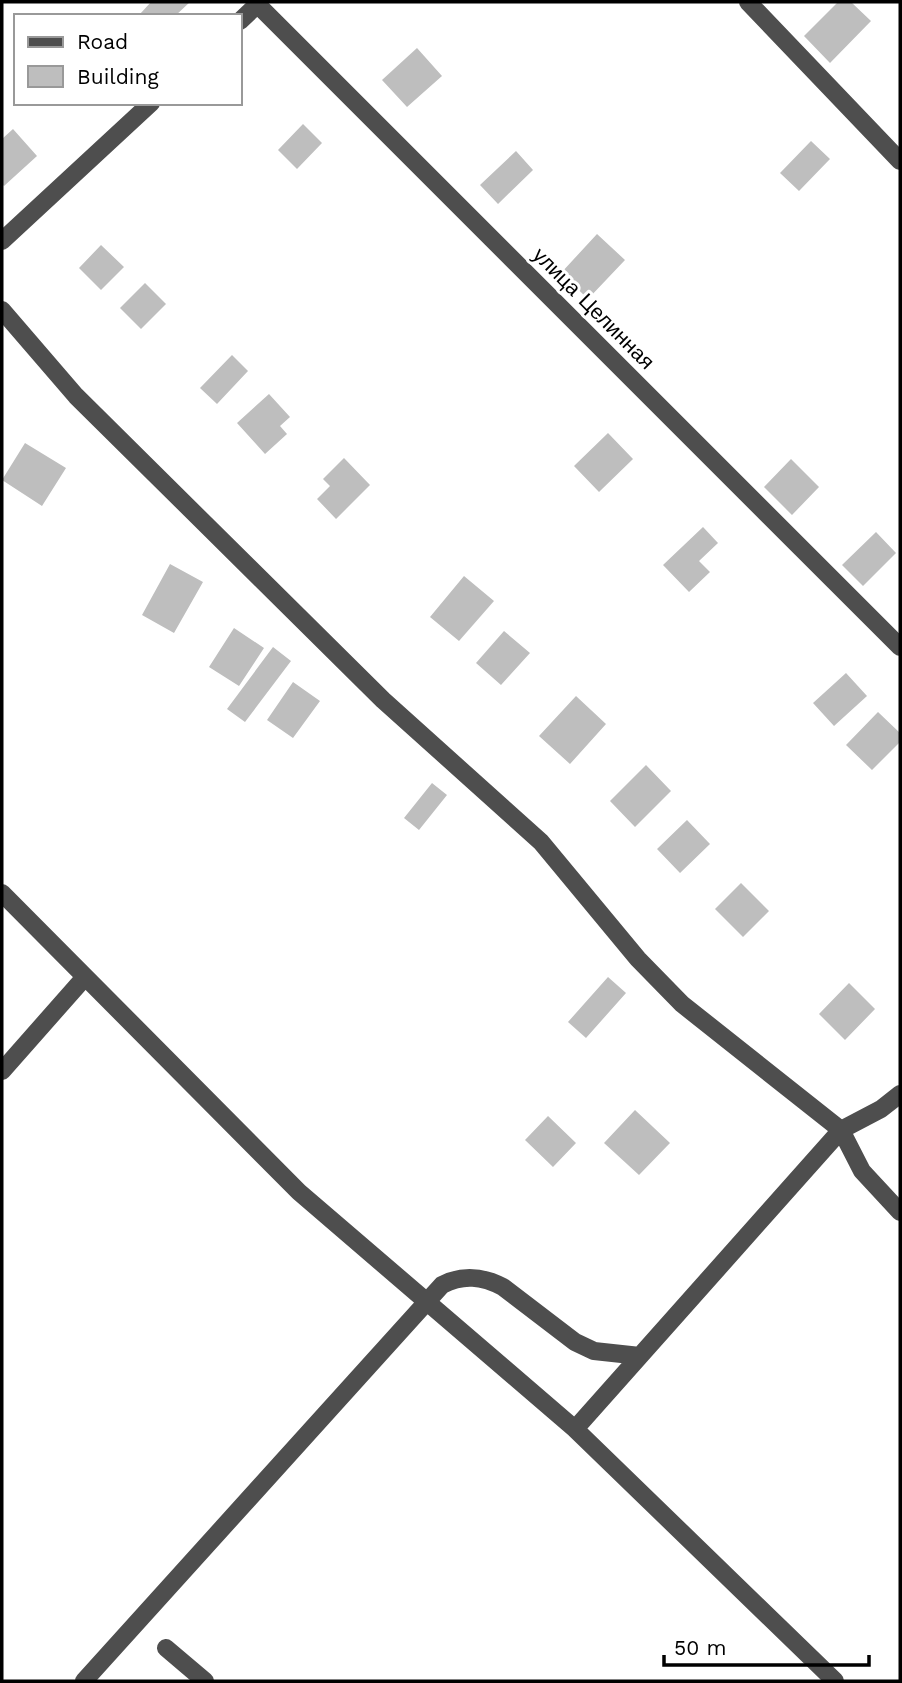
<svg xmlns="http://www.w3.org/2000/svg" width="902" height="1683" font-family="'Work Sans',sans-serif">
	<rect width="100%" height="100%" fill="#fff"/>
	<path fill="#bebebe" d="M151,2h39l-15,14h-33l-2,-2z
		M838,2h13l20,19 -41,42 -26,-27z
		M417,48l25,28 -35,31 -25,-27z
		M303,124l19,19 -25,26 -19,-19z
		M13,129l24,27 -33,30 -2,-2v-45z
		M811,141l19,18 -31,32 -19,-18z
		M516,151l17,19 -35,34 -18,-19z
		M597,234l28,26 -37,39 -27,-26z
		M101,245l23,22 -23,23 -22,-22z
		M145,283l21,21 -25,25 -21,-21z
		M232,355l16,16 -31,33 -17,-16z
		M269,394l21,23 -10,9 7,8 -22,20 -28,-31z
		M608,433l25,26 -34,33 -25,-26z
		M25,443l41,25 -24,38 -40,-26z
		M344,458l26,27 -34,34 -19,-20 13,-13 -7,-7z
		M791,459l28,28 -27,28 -28,-28z
		M703,527l15,16 -19,18 11,11 -21,20 -26,-27z
		M876,532l20,21 -33,33 -21,-21z
		M170,564l33,18 -29,51 -32,-18z
		M464,576l30,25 -35,40 -29,-24z
		M234,628l30,20 -25,38 -30,-19z
		M504,631l26,22 -29,32 -25,-22z
		M273,647l18,14 -46,61 -18,-13z
		M846,673l21,23 -33,30 -21,-23z
		M293,682l27,19 -27,37 -26,-18z
		M576,696l30,28 -36,40 -31,-28z
		M878,712l22,21v9l-28,28 -26,-25z
		M646,765l25,26 -36,36 -25,-26z
		M432,783l15,12 -28,35 -15,-12z
		M687,820l23,24 -30,29 -23,-24z
		M741,883l28,28 -26,26 -28,-28z
		M608,977l18,16 -40,45 -18,-16z
		M849,983l26,26 -30,31 -26,-26z
		M635,1110l35,33 -31,32 -35,-32z
		M548,1116l28,27 -23,24 -28,-27z"/>
	<g fill="none" stroke-linecap="round" stroke-linejoin="round">
		<path stroke="#4e4e4e" stroke-width="18" d="M255,2l645,645
			M748,2l152,159
			M240,21l20,-19
			M2,241l149,-138
			M2,310l74,86 307,304 158,142 97,117 44,45 159,126 21,41 38,41
			M2,893l297,299 276,237 260,252
			M2,1071l83,-94
			M575,1429l266,-299 40,-21 19,-15
			M166,1648l39,33
			M84,1681l358,-396c21,-11 40,-9 61,2l72,55 19,9 46,5"/>
	</g>
	<g text-anchor="middle" dominant-baseline="central" stroke-width="6" stroke-linejoin="round" paint-order="stroke">
		<g font-size="21" fill="#000" stroke="#fff">
			<text transform="translate(594 308) rotate(45)">улица Целинная</text>
		</g>
	</g>
	<rect width="902" height="1683" fill="none" stroke="#000000" stroke-width="7"/>
	<rect x="14" y="14" width="228" height="91" fill="#ffffff" stroke="#999999" stroke-width="2"/>
	<rect x="28" y="37" width="35" height="10" fill="#4e4e4e" stroke="#999999" stroke-width="2"/>
	<text x="77" y="49" font-size="21" fill="#000000">Road</text>
	<rect x="28" y="66" width="35" height="21" fill="#bebebe" stroke="#999999" stroke-width="2"/>
	<text x="77" y="84" font-size="21" fill="#000000">Building</text>
	<path d="M664 1655v10h205v-10" fill="none" stroke="#000000" stroke-width="3.5"/>
	<text x="674" y="1655" font-size="21" fill="#000000" stroke="#ffffff" stroke-width="5" paint-order="stroke">50 m</text>
</svg>
